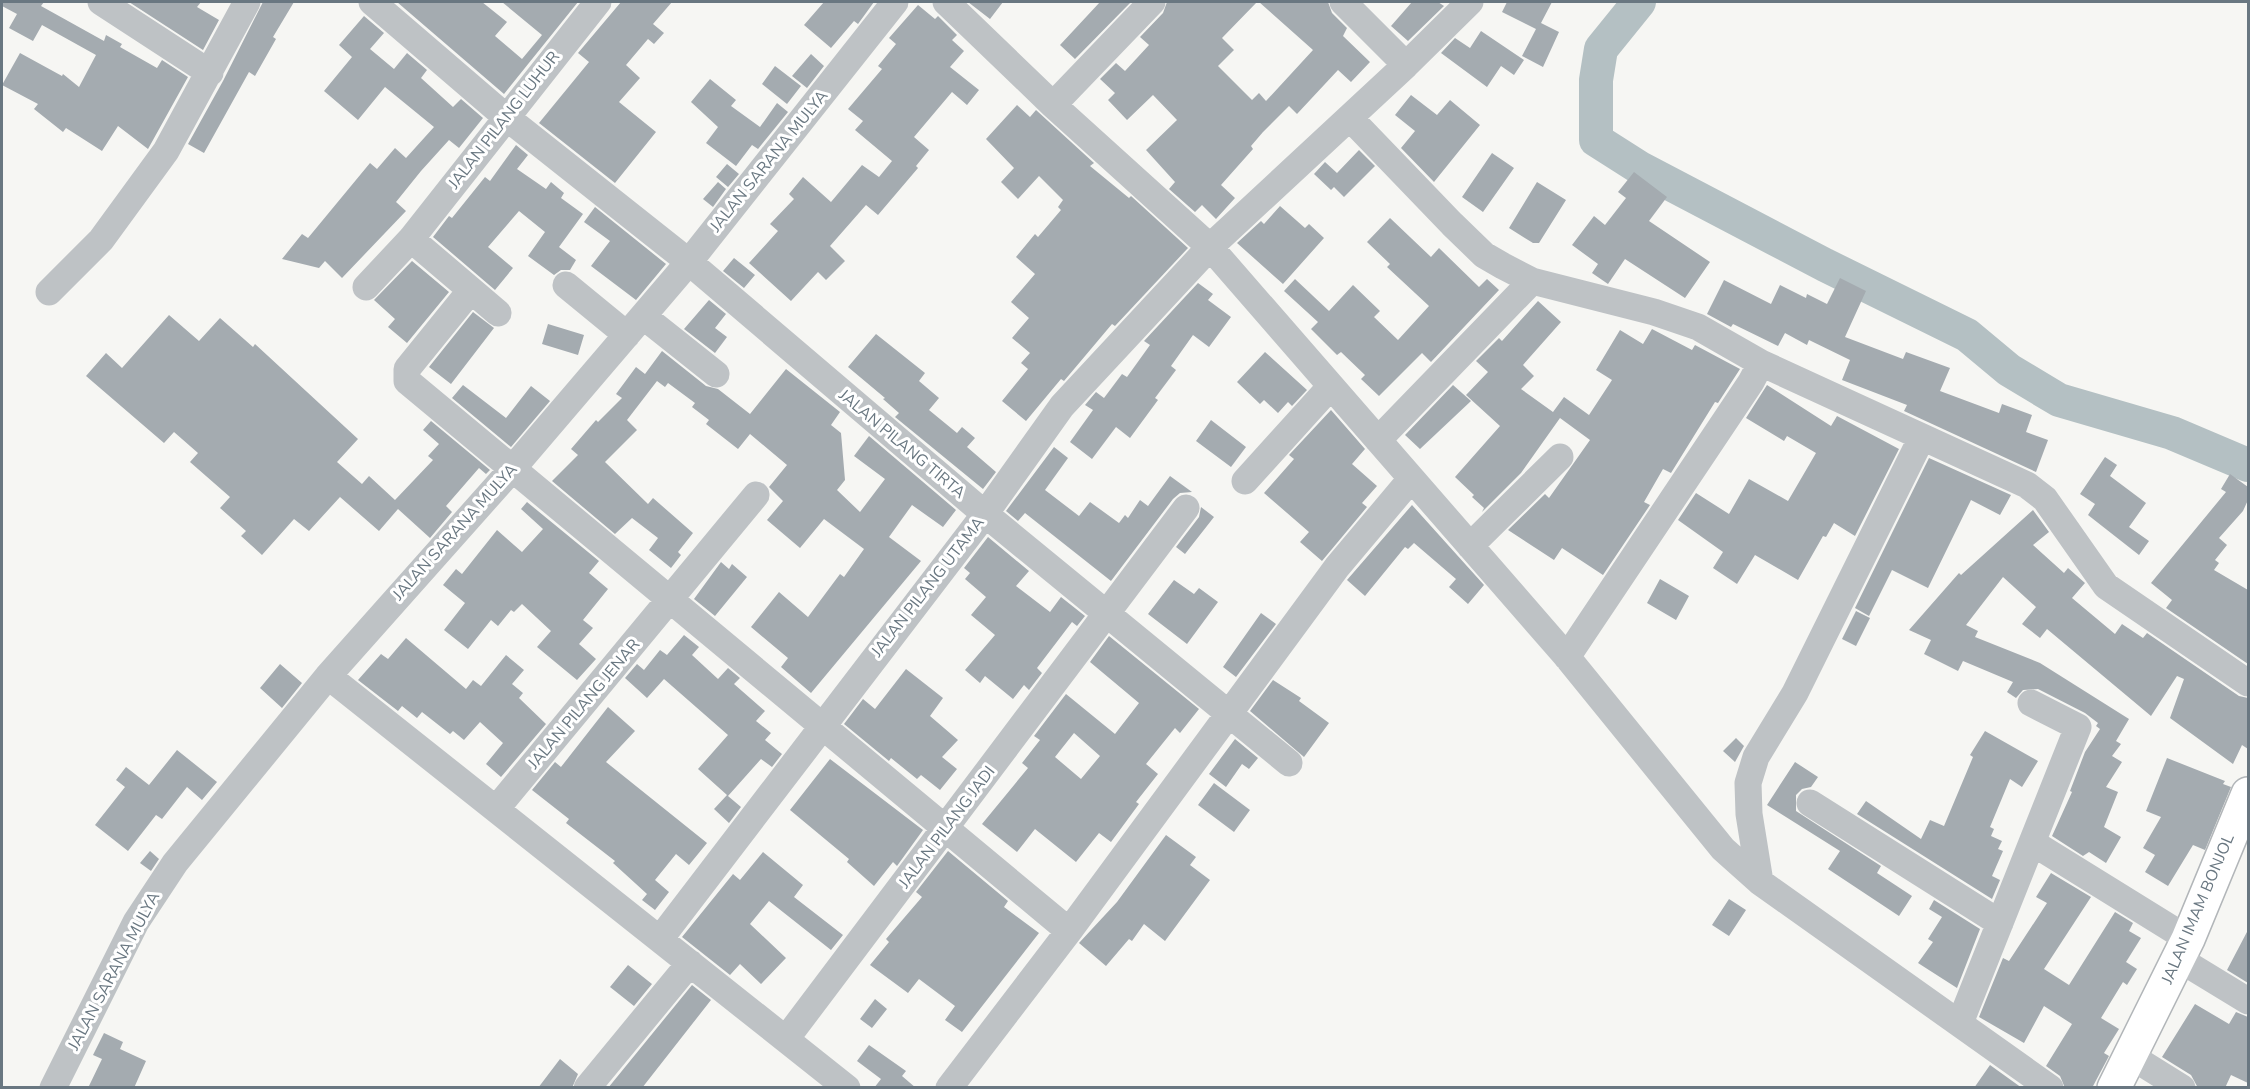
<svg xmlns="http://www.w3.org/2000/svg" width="2250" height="1089" font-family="'Nunito Sans',sans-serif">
	<rect width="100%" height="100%" fill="#f6f6f3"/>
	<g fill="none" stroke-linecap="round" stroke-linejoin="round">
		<path stroke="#b4c0c3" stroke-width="34" d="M1639,2l-38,47 -5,31v60l44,28 185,97 142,70 42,35 50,30 113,33 76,32"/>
	</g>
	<path fill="#a4abb0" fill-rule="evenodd" d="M2,2h42l-3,4 63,35 2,-6 16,9 -2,3 37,21 5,-8 26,17 -40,72 -30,-23 -16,25 -36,-23 -3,4 -29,-23 4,-5 -36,-19 18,-32 42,23 1,-2 16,13 17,-32 -54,-30 -9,16 -24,-13 8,-14 -15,-8z
		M129,2h72l-4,5 22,13 -16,30z
		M263,2h31l-21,35 3,2 -21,37 -6,-4 -45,81 -16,-9 35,-63z
		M397,2h85l25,20 -12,14 27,23 20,-24 -40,-33h76l-74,92z
		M621,2h51l-19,22 11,9 -10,11 -6,-5 -22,26 14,13 -21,24 37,30 -41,51 -76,-60 50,-61 -11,-9z
		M824,2h50l-16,22 -4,-3 -23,27 -27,-23z
		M968,2h35l-13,17z
		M1100,2h31l-56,57 -15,-14z
		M1167,2h90l-35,36 12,12 -16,16 34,34 7,-7 7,8 47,-51 -54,-48h69l4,11 15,15 -4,8 27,26 -19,20 -13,-12 -41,44 -8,-8 -26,26 -12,14 2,3 -32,36 14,13 -19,21 -14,-14 -7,7 -26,-23 6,-7 -29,-32 31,-30 -24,-25 -26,25 -19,-20 7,-7 -15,-14 16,-16 9,8 24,-26 -9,-8 23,-24z
		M1412,2h26l6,4 -36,35 -17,-15z
		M1507,2h45l-11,21 18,9 -16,35 -21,-11 14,-27 -34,-17z
		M918,5l17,14 3,-3 19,19 -5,5 12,11 -14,16 29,23 -12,15 -15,-13 -38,45 15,13 -13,16 2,2 -40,47 -12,-10 -36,41 15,15 -19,19 -8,-8 -27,29 -42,-38 29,-32 -8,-7 24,-25 -5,-5 14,-17 28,25 31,-37 17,12 13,-16 -37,-31 8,-9 -15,-12 34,-40 -4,-3 18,-22 -7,-6z
		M364,16l20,17 -14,16 24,20 13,-16 20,17 -6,8 32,29 8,-8 22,19 -24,30 -10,-8 -28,31 -25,31 10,9 -64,67 -17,-17 -6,7 -37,-9 20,-25 6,4 62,-75 7,6 18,-21 11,10 28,-31 -49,-40 -27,33 -34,-29 28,-34 -13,-12z
		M1481,31l43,29 -10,15 -13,-9 -14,21 -46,-34 14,-15 15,10z
		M811,54l13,12 -17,22 -15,-12z
		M775,66l26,20 -14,18 -25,-20z
		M710,79l26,21 -5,6 29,21 17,-24 11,9 -30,37 -6,-4 -16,21 -30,-23 12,-16 -27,-25z
		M1411,95l26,20 13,-15 30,25 -46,57 -33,-34 14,-17 -20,-16z
		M1017,105l13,12 6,-7 58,53 -4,3 39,32 2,-2 57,52 -73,78 -3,-2 -48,57 -3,-2 -35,42 -24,-20 26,-32 -7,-6 9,-10 -18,-15 17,-20 -18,-16 24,-28 -19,-17 19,-23 3,3 23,-27 -3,-3 5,-7 -24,-24 -21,23 -17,-17 13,-14 -28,-29z
		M516,145l12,10 -11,14 29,20 5,-7 13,11 -3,5 22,16 -24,33 17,13 -6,10h-9l-7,5 -26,-19 17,-24 -26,-21 -31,36 25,21 -18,22 -62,-53 16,-21 3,2 33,-41 5,4z
		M1359,150l16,16 -31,31 -10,-10 -3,3 -17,-16 11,-12 12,11z
		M1492,153l22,15 -31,44 -21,-15z
		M727,164l12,10 -11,13 -12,-10z
		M1634,172l33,25 -18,24 61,41 -25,36 -60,-39 -17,25 -16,-11 6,-9 -26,-19 22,-29 11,9 21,-27 -8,-6z
		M718,182l8,7 -13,18 -10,-8z
		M1537,182l29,18 -27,43h-6l-24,-15z
		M1280,206l25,22 4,-4 15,14 -41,46 -46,-41 24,-22 3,3z
		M595,207l71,57 -30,36 -45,-34 19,-25 -26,-19z
		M1390,218l41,39 8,-9 40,39 8,-8 12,11 -68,72 -9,-9 -43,43 -18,-17 4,-4 -24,-23 -4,3 -26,-26 7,-7 -34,-31 11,-12 34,32 24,-26 27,26 -6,6 24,23 31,-34 -42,-39 3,-3 -23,-22z
		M734,258l21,17 -11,13 -21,-17z
		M412,261l37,31 -42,51 -19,-16 7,-8 -21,-19z
		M1840,278l26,13 -21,46 58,22 3,-7 44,16 -10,23 59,22 3,-9 30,11 -6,17 22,8 -12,32 -132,-61 3,-6 -65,-25 8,-20 -41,-20 -2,5 -22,-12 -7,13 -45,-22 -2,3 -24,-13 17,-34 47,24 9,-19 26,13 1,-4 20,10z
		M1198,283l15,11 -5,6 23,17 -22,30 -16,-12 -22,31 5,4 -21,28 3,2 -28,38 -14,-11 -24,32 -22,-17 23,-32 -8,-5 11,-13 8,6 18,-24 5,3 23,-32 -6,-4z
		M709,300l17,14 -11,14 12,9 -12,16 -31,-24z
		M1538,301l23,21 -38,43 11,11 -13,13 32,23 11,-15 25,18 23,-35 -16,-10 24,-40 23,14 9,-15 40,21 3,-5 45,24 -22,34 -3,-1 -44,71 -8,-4 -19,33 6,3 -47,70 -41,-27 -8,12 -46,-30 37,-36 4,4 41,-58 -30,-22 -39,55 -39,39 2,-4 -12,-11 2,-2 -19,-18 45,-51 -34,-31 22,-23 -12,-11 23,-23 3,3z
		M473,312l21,16 -43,56 -22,-17z
		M169,315l30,26 21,-23 33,29 2,-3 103,95 -21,23 25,22 7,-8 26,24 38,-40 -5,-4 11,-12 -16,-14 8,-9 59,49 -4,4 -7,-6 -33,38 6,6 -22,26 -32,-29 -19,22 -39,-34 -31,34 -15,-12 -32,36 -21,-19 5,-5 -26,-23 10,-11 -40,-35 8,-9 -24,-21 -10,11 -78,-67 20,-23 16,15z
		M548,324l36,11 -6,20 -36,-11z
		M876,334l49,39 -6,8 20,17 -10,12 28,23 5,-6 13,11 -8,9 29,25 -13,17 -88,-72 4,-4 -16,-14 2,-1 -37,-31z
		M662,351l44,35 12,3 32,25 36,-45 54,43 -9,13 10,8 4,47 -8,10 23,22 25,-33 -31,-23 15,-20 87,74 -13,17 -31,-22 -23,32 32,24 -110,132 -30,-26 7,-9 -37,-31 28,-35 29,25 32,-43 4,3 20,-28 -40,-30 -24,29 -33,-28 16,-19 -14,-14 18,-22 -37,-31 -12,15 -32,-25 3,-4 -17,-13 3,-4 -27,-20 -3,4 -8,-6 -30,39 10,10 -32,32 43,42 5,-6 40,35 -15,19 3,3 -10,13 -22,-18 9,-12 -26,-20 -17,16 -63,-53 26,-26 -7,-6 25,-29 2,2 24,-24 -6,-4 20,-27 9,7z
		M1265,352l42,38 -15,16 -4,-4 -10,11 -14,-13 -4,4 -23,-22z
		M463,385l43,33 25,-32 19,15 -39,46 -59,-49z
		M1453,385l18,16 -51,48 -15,-14z
		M1767,385l64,41 6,-10 62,33 -44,87 -21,-13 -8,14 -3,-1 -25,44 -43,-25 -18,29 -24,-16 10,-16 -45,-32 18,-27 33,21 20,-35 39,22 28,-48 -29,-17 -3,5 -38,-23z
		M1331,410l34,39 -13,15 25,22 -15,17 5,4 -45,54 -22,-19 9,-10 -45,-39 30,-34 -5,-4z
		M1211,420l35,27 -15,20 -35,-26z
		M1054,447l14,11 -23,32 34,26 11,-14 29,21 6,-8 3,3 12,-18 8,6 22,-30 22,16 -12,1 -7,6 -62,82 -86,-68 -7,8 -12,-10z
		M2105,457l12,8 -7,11 36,27 -17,24 20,14 -10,14 -51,-40 7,-11 -15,-10z
		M1929,458l82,37 -11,20 -29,-15 -43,88 -36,-18 -23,46 -14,-8z
		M2230,474l18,13v13l-5,11 -24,27 8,7 -12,15 4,3 -5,7 34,20v74l-82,-56 6,-8 -21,-17 75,-91 -5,-3z
		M527,502l72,59 -10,12 19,16 -25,31 10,8 -14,16 17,15 -19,21 -40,-33 14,-16 -29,-27 -8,8 -3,-2 -13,16 -7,-6 -23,29 -24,-19 21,-27 -22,-18 13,-16 6,5 35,-44 25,22 21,-23 -22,-20z
		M1412,505l72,80 -16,19 -19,-17 7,-8 -42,-36 -6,6 -3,-2 -40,49 -18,-16z
		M1201,507l13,10 -29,37 -9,-7 23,-30z
		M2033,510l16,22 -16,13 31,28 4,-5 17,15 -13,15 43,36 7,-10 21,14 4,-5 92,63 9,2v51l-6,-4 -9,19 -63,-46 14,-39 -7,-3 -26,40 -104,-87 -7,9 -18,-14 14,-17 -33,-30 -37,48 12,6 -3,6 65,26 89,56 -13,22 5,3 -9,12 10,6 -16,25 12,5 -14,35 17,10 -15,26 -17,-11 -6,4 -31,-20 20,-44 -2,-1 15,-39 15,-23 -4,-3 2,-3 -13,-10 -47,-24 -15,1 -7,8 -9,-6 6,-10 -50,-21 -5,10 -34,-17 7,-14 -22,-10 50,-57 2,2z
		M988,537l41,34 -13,15 34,26 11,-15 24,19 -8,10 -5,-4 -35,46 5,5 -13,17 -5,-5 -11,14 -28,-23 -5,7 -15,-13 30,-35 -24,-20 15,-18 -21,-18 5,-6 -6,-5z
		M721,562l8,7 3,-5 15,13 -32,39 -21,-17z
		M1660,579l29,17 -13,24 -29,-17z
		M1174,580l20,14 5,-6 19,14 -31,42 -39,-30z
		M1856,611l14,7 -14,28 -14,-7z
		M1261,613l15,11 -40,53 -13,-10z
		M684,635l15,12 -7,8 26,24 10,-11 12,10 -6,6 31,27 -9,10 15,12 -6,7 17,14 -10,13 -11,-8 -33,37 13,11 -12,16 -15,-14 13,-14 -29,-26 30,-34 -64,-56 -17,19 -22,-20 12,-14 7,6 16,-20 7,5z
		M1109,636l90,73 -19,24 -5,-5 -29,36 12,10 -22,28 3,2 -28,38 -12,-9 -23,29 -41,-33 -18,23 -35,-28 46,-56 -6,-5 18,-23 -6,-4 32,-42 49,40 24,-31 -49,-41zM1074,733l26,23 -19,23 -26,-22z
		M406,638l60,51 7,-9 8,6 25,-31 18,15 -12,14 11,9 -4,5 27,26 -45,53 -15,-13 17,-21 -23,-21 -16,18 -11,-9 -3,3 -28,-22 -5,6 -15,-12 -4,5 -40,-31 23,-26 7,5z
		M280,664l22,19 -20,25 -22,-20z
		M906,669l37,29 -13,18 28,24 -16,17 15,12 -17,21 -19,-15 -4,4 -26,-21 -2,3 -45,-37 19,-25 12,10z
		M1273,680l28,18 -2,3 30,22 -25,34 -54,-46z
		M608,707l27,24 -29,31 101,81 -18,22 -13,-11 -21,26 14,12 -14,18 -13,-10 5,-6 -34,-31 2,-2 -49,-38 3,-4 -37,-29 23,-28 6,5z
		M1985,731l53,30 -16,26 -12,-8 -20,48 4,2 -3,7 11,5 -4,8 5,2 -11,25 8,4 -8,19 -135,-85 9,-13 55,38 9,-19 14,6 29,-69 -3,-2z
		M1736,738l8,8 -9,16 -12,-11z
		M1235,739l23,19 -9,11 -7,-5 -16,23 -17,-13z
		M177,750l40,32 -15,18 -15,-13 -25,32 -6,-4 -28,36 -33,-26 30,-38 -9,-7 10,-13 23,18z
		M2167,758l58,23 -2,3 8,3 -26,63 -12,-5 -25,41 -23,-14 10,-17 -12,-7 18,-31 -15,-6z
		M830,759l93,71 -26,36 -4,-4 -19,24 -27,-24 2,-3 -59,-49z
		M1795,762l23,15 -7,10 -9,2 -6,6v16l85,55 -4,7 35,23 -13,20 -71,-47 12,-18 -73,-46z
		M1214,783l36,27 -16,22 -36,-27z
		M1166,835l30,22 -6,8 20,15 -45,61 -21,-17 -12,17 -3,-2 -23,27 -27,-23 38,-41z
		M150,851l9,8 -8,12 -11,-8z
		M948,851l60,50 -4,6 35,26 -77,99 -17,-12 10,-14 -36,-27 -11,14 -38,-28 19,-23 -3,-3 36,-42 -6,-5z
		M763,852l40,33 -9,12 49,38 -12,15 -62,-49 -19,23 36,34 -25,26 -21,-20 -10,11 -48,-38 51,-63 7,6z
		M2051,873l40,24 -47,72 25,16 46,-73 18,11 -4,8 12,7 -15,24 11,7 -10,16 -4,-3 -22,36 18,11 -15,24 5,3 -17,32h-27l-5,-12 -14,-10 26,-42 -28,-18 -20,37 -45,-26 24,-59 6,3 38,-58 -11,-6z
		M1729,899l17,11 -17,26 -17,-11z
		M1934,900l46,29 -23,59 -39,-25 15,-21 -5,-3 14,-22 -13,-8z
		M2248,930v53l-21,-13z
		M628,965l24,19 -18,22 -24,-19z
		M692,985l19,15 -69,88h-34z
		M875,999l12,10 -15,19 -12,-9z
		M2195,1004l34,20 7,-12 12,5v66l-17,-8 -6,13h-27l-7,-13 -29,-18z
		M104,1033l19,9 -3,7 26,12 -12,27h-46l14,-29 -9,-4z
		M869,1045l37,26 -4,5 14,12h-42l7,-9 -24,-18z
		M560,1059l18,15 -6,14h-34z
		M1990,1065l32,23h-48z"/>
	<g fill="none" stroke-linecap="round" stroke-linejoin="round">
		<defs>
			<path id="major" d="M2114,1088l74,-149 60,-145"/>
		</defs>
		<use href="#major" stroke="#b2b6b9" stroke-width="36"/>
		<path stroke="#bec2c5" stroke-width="27" d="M101,2l109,71
			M372,2l134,115 183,145 296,252 304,249
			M946,2l107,103 157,142 357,410 156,192 37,33 290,206
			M1343,2l63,63
			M1053,105l99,-103
			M1350,118l102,106 32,31 19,11 29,15 122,31 44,15 63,36 266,122 18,14 61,87 142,97
			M411,239l87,74
			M566,285l61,50
			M366,287l45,-48 187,-237
			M471,290l-64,79v12l662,550
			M49,292l52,-52 65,-89 81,-149
			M643,316l73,58
			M1378,440l154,-159
			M1245,481l86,-95
			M1470,546l90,-89
			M1567,657l184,-275 10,-19
			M328,676l519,412
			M1810,803l190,120
			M496,809l260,-314
			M2033,843l155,96
			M1760,882l-11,-68 -1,-31 8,-26 39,-64 127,-256
			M660,939l325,-425 77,-108 148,-159 196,-182 64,-63
			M2179,959l69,42
			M1960,1023l118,-296 -47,-24
			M786,1039l400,-531
			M2129,1055l53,33
			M53,1088l83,-166 39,-59 153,-187 185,-208 176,-206 206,-260
			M587,1088l103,-125
			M949,1088l120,-157 268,-364 74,-88"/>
		<use href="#major" stroke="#fff" stroke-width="33"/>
	</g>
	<g text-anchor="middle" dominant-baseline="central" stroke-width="6" stroke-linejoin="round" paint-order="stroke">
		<g font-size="16" fill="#697781" stroke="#fff">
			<text transform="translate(504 120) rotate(-52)">JALAN PILANG LUHUR</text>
			<text transform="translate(769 161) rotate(-51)">JALAN SARANA MULYA</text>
			<text transform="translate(902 444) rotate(40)">JALAN PILANG TIRTA</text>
			<text transform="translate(455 532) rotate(-48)">JALAN SARANA MULYA</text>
			<text transform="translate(928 587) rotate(-52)">JALAN PILANG UTAMA</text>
			<text transform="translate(584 704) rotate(-50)">JALAN PILANG JENAR</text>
			<text transform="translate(947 827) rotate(-53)">JALAN PILANG JADI</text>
			<text transform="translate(2198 909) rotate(-67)">JALAN IMAM BONJOL</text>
			<text transform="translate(114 971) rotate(-62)">JALAN SARANA MULYA</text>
		</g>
	</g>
	<rect width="2250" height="1089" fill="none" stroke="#697781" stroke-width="6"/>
</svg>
